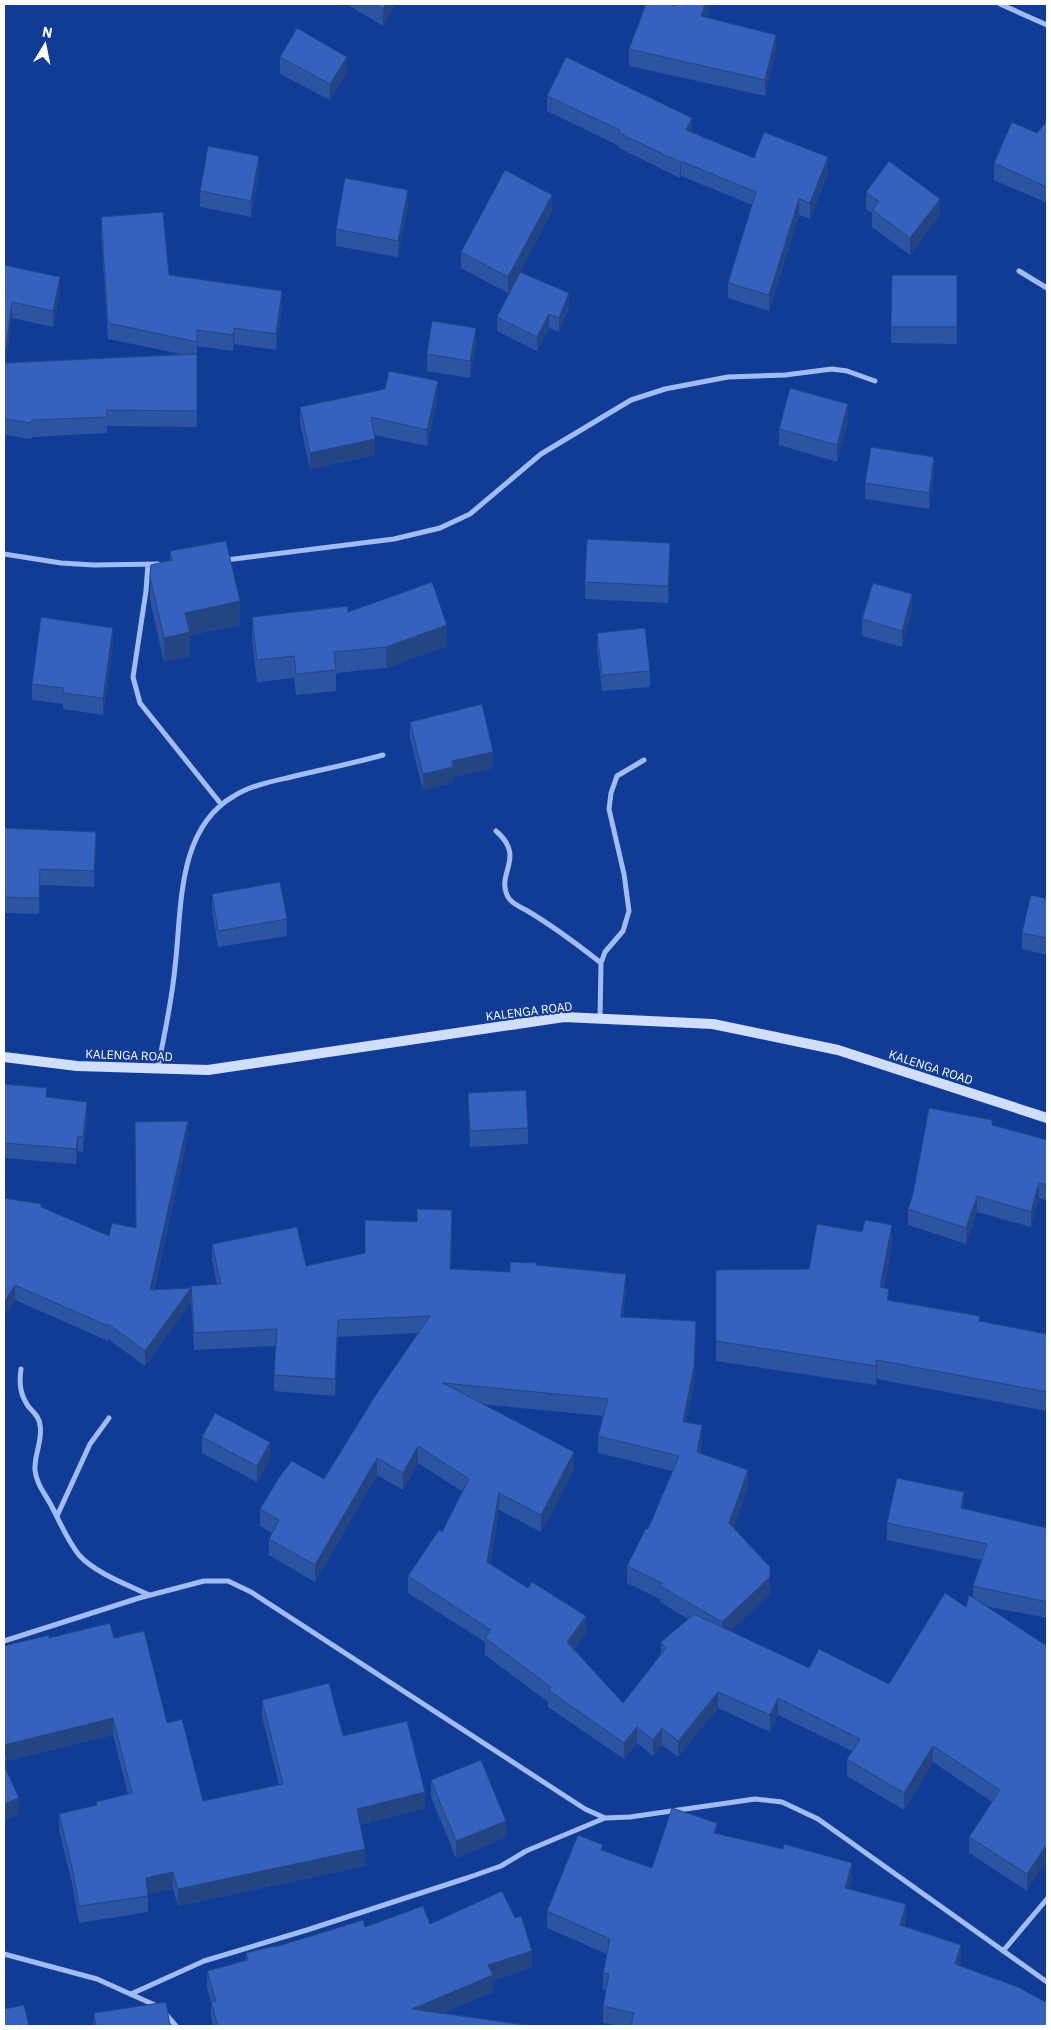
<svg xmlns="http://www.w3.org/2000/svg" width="1051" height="2030" font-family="'IBM Plex Sans',sans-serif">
	<rect width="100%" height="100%" fill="#113c96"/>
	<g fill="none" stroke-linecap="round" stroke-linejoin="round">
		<path stroke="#a0bcf3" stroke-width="5" d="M1000,4l47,21
			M1019,271l28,17
			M4,554l57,9 33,2 64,-1
			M226,560l168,-21 46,-11 30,-14 71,-60 90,-54 34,-11 63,-12 57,-2 47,-6 15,2 28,10
			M148,564l-2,27 -13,86 7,26 81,101
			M496,831c31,27 -1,42 12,66 3,6 12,10 18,13 27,16 51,34 75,53
			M600,1018l1,-55 4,-11 18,-21 6,-20 -5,-37 -15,-65 2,-16 6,-17 27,-16
			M158,1068c6,-33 14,-67 17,-101 7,-57 1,-138 59,-171 16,-10 35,-14 53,-18 32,-8 64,-14 96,-23
			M21,1369c-2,14 -1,25 7,37 5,6 11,10 12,19 3,15 -6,30 -5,45 1,13 10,24 16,35 9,17 16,35 28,50 16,18 49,30 70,40
			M57,1516l33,-72 19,-26
			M4,1641l135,-43 65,-17h24l23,11 334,217 20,9 25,-1 125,-18 27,3 36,17 229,163
			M1003,1951l44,-52
			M4,1954l93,25 60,27
			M131,1994l73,-33 103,-31 160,-52 34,-12 25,-15 79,-33
			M163,2011l13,15"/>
		<path stroke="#d0defd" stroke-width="10" d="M4,1057l73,9 131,4 356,-53 149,7 125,26 209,68"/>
	</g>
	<path fill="#2d54a2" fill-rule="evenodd" d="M350,4h45l-12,22 -33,-20z
		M709,4v7l-3,7 70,33 -11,45 -136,-30v-17l46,-43z
		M280,57l67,16 -17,27 -50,-26z
		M547,96l145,36 62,26 74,15 -18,46 -11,-4 -30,96 -41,-13v-15l24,-78 -71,-29 -1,2 -61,-30v-2l-72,-35z
		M1047,121v82l-53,-23v-17l43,-30z
		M259,172l-8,45 -51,-10v-16z
		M866,192l74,23 -30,40 -38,-28v-14l-6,-4z
		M408,206l-10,51 -62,-11v-17z
		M552,211l-44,82 -47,-25v-16z
		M101,217l68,58 113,32 -6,43 -42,-6 -1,7 -36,-5v81l-90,-1v7l-75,4 -1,2 -27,-4v-170l56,28 -7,34 -41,-9 -6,45 175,-9 -73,-15 -7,-106z
		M892,275h65v69l-66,-1z
		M569,307l-10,25 -10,-4 -12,23 -40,-20v-14z
		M476,345l-6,33 -43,-7v-17z
		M438,397l-11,49 -53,-11 1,20 -65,14 -10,-46v-16z
		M848,421l-11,41 -58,-17v-16z
		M934,474l-5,35 -64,-10v-16z
		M170,551l70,74 -50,10v21l-26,6 -14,-62v-23l20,-17z
		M670,559l-2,44 -83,-4v-17z
		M912,610l-10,37 -40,-11v-17z
		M348,612l99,34 -61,22 -50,5v18l-40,4 -2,-17 -37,4 -5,-44v-21z
		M597,633l53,38v16l-48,4 -5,-42z
		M113,644l-10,71 -40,-6v-5l-31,-4v-16z
		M410,722l83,46 -40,9v6l-30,7 -13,-52z
		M4,828l92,21 -2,38 -54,-2 -1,29 -34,-1v-6h-1z
		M212,894l75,25v17l-69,11 -6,-37z
		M1047,899v56l-25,-6v-16z
		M4,1084l43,13 40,20 -4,35 -5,-1 -2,13 -72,-6z
		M468,1093l60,35v16l-58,3 -2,-38z
		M992,1125l55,15v61l-8,-3 -8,29 -54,-15 -11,32 -58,-19v-16z
		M188,1136l-34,154 37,12 -46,64 -37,-27v2l-93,-41 -11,16v-118l37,9 68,29 27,-8z
		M452,1226l-1,43 59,3 27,-7 89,25 -3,27 73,20 -2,46 -8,39 16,20 -2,11 48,34 -15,41 37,66 -40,37 79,37 80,16 77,-77 7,-10v-11l9,-26 -95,-20v-17l77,-14 83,19v90l-62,-12 62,40 -20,245 -58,-38v-16l23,-35 -59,-40 -29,48 -57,-34v-17l5,-8 -74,-36 -8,17 -52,-24 -40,49 -16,-12 -9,11 -16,-13 -13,16 -76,-52v-5l-63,-47v-13l-77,-49v-17l34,-44 21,-40 -45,-29 -15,27 -26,-15 -62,107 -46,-27v-16l3,-6 -12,-7v-17l64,-30 94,-146 -80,4 -3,59 -61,-5v-16l2,-29 -82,4 -3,-48v-16l26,-2 -5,-24v-16l94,22 59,-13zM481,1404l123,12 -6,20v17l75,18 -25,58 -21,37v17l33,16v3l28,17 -27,23v13l-38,48 -49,-54 12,-16 -96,-69 9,-54 42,22 33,-63z
		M862,1232l30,12 -8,44 5,12 91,21 67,13v77l-170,-32 -1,6 -160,-24v-91l93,-1z
		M202,1437l68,22 -13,23 -55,-29z
		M49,1638h65l53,85 36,78 76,-16 -17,-69v-16l81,36 82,72 -65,17 5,41 -187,40 -5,-17 -25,5v18l-69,11 -7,-40 -13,-53v-16l37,-9v-3l32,-8 -15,-59 -106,26v11l12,42 -15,7v-175z
		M431,1780l75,57 -50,21 -25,-61z
		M717,1833l135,46 -3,10 57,32 -2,5 57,36 -1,4 87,60h-427l-17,-3v-17l3,-16h-3v-17l4,-19 -60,-26v-17l56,-60 49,17z
		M430,1924l102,43 -39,14v11l-51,21 90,13h-319l-2,-8v-16l-4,-14v-17l39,-11v-7l119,-26z
		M94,2013l76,13h-76z"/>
	<path fill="#244584" d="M386,4h9l-12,22v-17z
		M705,4h4v7l-8,22v-17z
		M776,35v16l-11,45v-16z
		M347,57v16l-17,27v-16z
		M692,118v15l-6,-3z
		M259,156v16l-8,45v-16z
		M828,157v16l-18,46v-16z
		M681,161v15l-1,2v-16z
		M408,190v16l-10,51v-16z
		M552,195v16l-44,82v-16z
		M799,199v16l-30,96v-16z
		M940,199v16l-30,40v-17z
		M60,277v16l-7,34v-16z
		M282,291v16l-6,43v-16z
		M569,293v14l-10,25v-14z
		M12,302v16l-8,61v-16z
		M549,314v14l-12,23v-14z
		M234,328v16l-1,7v-16z
		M476,328v17l-6,33v-17z
		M438,381v16l-11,49v-16z
		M848,404v17l-11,41v-17z
		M375,439v16l-65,14v-16z
		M934,457v17l-5,35v-16z
		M670,543v16l-2,44v-17z
		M912,594v16l-10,37v-16z
		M240,601v24l-50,10v21l-26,6v-24l21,-25z
		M447,625v21l-61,22v-21z
		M113,628v16l-10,71v-17z
		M493,752v16l-40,9v6l-30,7v-16l29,-13z
		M96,832v17l-2,38v-16z
		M40,869v16l-1,29v-16z
		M87,1102v15l-4,35v-15z
		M188,1121v15l-38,169v-15z
		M78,1136v15l-2,13v-15z
		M1039,1183v15l-8,29v-15z
		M977,1196v16l-11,32v-16z
		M892,1225v19l-12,63v-20z
		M626,1274v16l-5,43v-16z
		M15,1285v15l-11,16v-14z
		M191,1288v14l-46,64v-15z
		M338,1320v17l-3,59v-17z
		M696,1321v16l-2,46 -11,55v-16z
		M877,1360v19l-1,6v-19z
		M702,1425v17l-5,26v-16z
		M270,1442v17l-13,23v-16z
		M418,1446v17l-15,27v-17z
		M574,1452v17l-33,63v-17z
		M377,1458v17l-62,107v-17z
		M748,1470v17l-19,53v-17z
		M964,1492v16h-3z
		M499,1493v17l-12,69v-17z
		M770,1577v17l-48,45v-17z
		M586,1616v17l-19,26v-17z
		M718,1692v16l-40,49v-16z
		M778,1698v17l-8,17v-17z
		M113,1718v17l-106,26v15l-3,1v-32z
		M637,1727v16l-13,16v-16z
		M662,1728v17l-9,11v-16z
		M933,1746v16l-29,48v-17z
		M425,1792v16l-68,18v-17z
		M19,1798v16l-15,7v-17z
		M506,1821v16l-50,21v-17z
		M717,1823v17l-3,-7z
		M1047,1844v16l-20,31v-17z
		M365,1849v17l-187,40v-17z
		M852,1863v16l-7,25v-16z
		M173,1872v17l-27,6v-17z
		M906,1904v17l-6,21v-17z
		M961,1945v17l-6,19v-17z
		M532,1951v16l-39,14v11l-81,33v-16l76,-44z"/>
	<path fill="#3462bc" stroke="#244584" d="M373,4h13l-3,5z
		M646,4h24l5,2 1,-2h29l-4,12 75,19 -11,45 -136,-31z
		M297,28l50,29 -17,27 -50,-27z
		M566,57l126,61 -6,12 68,28 10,-26 64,25 -18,46 -11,-4 -30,96 -41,-12 28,-91 -75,-31 -1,1 -61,-29 1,-3 -73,-34z
		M1047,121v66l-53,-24 18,-41 25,11z
		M208,146l51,10 -8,45 -51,-10z
		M889,161l51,38 -30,39 -38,-28 7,-8 -13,-10z
		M505,170l47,25 -44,82 -47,-25z
		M345,178l63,12 -10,51 -62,-12z
		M163,212l6,63 113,16 -6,43 -42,-6 -1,7 -36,-5v12l-89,-19 -7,-106z
		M4,265l56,12 -7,34 -41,-9 -8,61 193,-9v57l-90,-1v7l-75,3 -1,3 -27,-4z
		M520,272l49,21 -10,25 -10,-4 -12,23 -40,-20z
		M892,275h65v52h-66z
		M432,321l44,7 -6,33 -43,-7z
		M389,371l49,10 -11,49 -56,-13 4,22 -65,14 -10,-46 85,-18z
		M790,388l58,16 -11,41 -58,-16z
		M871,447l63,10 -5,36 -64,-10z
		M587,539l83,4 -2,43 -83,-4z
		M226,541l14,60 -55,12 5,19 -26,6 -14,-61 1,-12 21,-5 -2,-9z
		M432,582l15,43 -61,22 -52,5 2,18 -40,4 -2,-18 -37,4 -5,-43 96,-11v6z
		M873,583l39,11 -10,37 -40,-12z
		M41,617l72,11 -10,70 -40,-5v-5l-31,-4z
		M645,628l5,43 -48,4 -5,-42z
		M482,704l11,48 -41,9 1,6 -30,7 -13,-52z
		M4,828l92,4 -2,39 -54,-2 -1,29 -34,-1v-7h-1z
		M280,882l7,37 -69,12 -6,-37z
		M1031,895l16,4v39l-25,-5z
		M4,1084l43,4 -1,9 41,5 -4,35 -5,-1 -2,13 -72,-6z
		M526,1090l2,38 -58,3 -2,-38z
		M929,1108l63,12v5l55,15v45l-8,-2 -8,29 -54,-16 -11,32 -58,-19 5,-15z
		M188,1121l-38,169 41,-2 -46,63 -37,-27v2l-93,-41 -11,17v-104l37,6v3l68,29 3,-13 24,5 -1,-106z
		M417,1209l35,1 -2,59 60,3v-10l27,1 -1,2 90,9 -5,43 75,4 -2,45 -11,56 19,3 -5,27 51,18 -19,53 41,44v10l-48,45 -62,-36 2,-3 -35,-17 19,-38 2,1 31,-73 -81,-20 10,-37 -165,-16 131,69 -33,63 -42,-22 -12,69 41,26 4,-6 54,34 -19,26 56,61 43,-55 -5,-6 33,-28 115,54 10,-19 70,35 56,-91 21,14 3,-12 78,51v198l-20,30 -58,-37 31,-47 -67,-44 -29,47 -57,-34 13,-20 -82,-41 -8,17 -52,-23 -40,49 -16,-13 -9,12 -16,-13 -13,16 -76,-53 3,-3 -66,-49 6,-8 -83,-54 31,-46 3,2 27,-53 -51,-33 -15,27 -26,-15 -62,107 -46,-26 10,-19 -19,-11 20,-33 12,-15 32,18 53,-86 53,-77 -92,4 -3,59 -61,-4 3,-46 -83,4 -3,-47 30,-2 -9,-40 85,-17 9,39 59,-13v-33l52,2z
		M865,1220l27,5 -12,62 9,2 -2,11 93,16 -1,5 68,13v58l-170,-32 -1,6 -160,-25v-71l93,-1 8,-45 45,8z
		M215,1413l55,29 -13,24 -55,-29z
		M897,1478l67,14 -3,16 86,20v74l-74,-16 14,-42 -100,-21z
		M110,1623l4,15 30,-7 23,92 15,-4 21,82 80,-17 -21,-84 67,-17 14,53 64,-15 18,71 -68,17 8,40 -187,40 -5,-17 -27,6 2,18 -69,10 -7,-39 -13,-53 38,-9 -1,-3 36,-9 -19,-75 -109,27v-99l45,-11v3z
		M4,1750l3,10 -3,1z
		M481,1760l25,61 -50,20 -25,-61z
		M4,1765l15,33 -15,6z
		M672,1808l45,15 -3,10 69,16 1,-5 68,19 -7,25 61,16 -6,21 61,20 -6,19 63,23 29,16v23h-416l3,-13 -31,-7 6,-32 -6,-1 7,-34 -63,-28 31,-76 25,10 -2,5 51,18z
		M502,1891l13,27 6,-2 11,35 -44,14 5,10 -81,34 120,17h-314l-7,-24 5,-1 -9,-30 41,-11 -2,-7 28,-7 1,1 88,-27 2,7 58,-21 7,18z
		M166,2002l4,24h-74l-2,-13z
		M24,2005l5,21h-25v-17z"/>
	<g text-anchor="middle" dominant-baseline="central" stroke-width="4" stroke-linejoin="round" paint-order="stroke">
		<g font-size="12" fill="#fff" stroke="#113c96">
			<text transform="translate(529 1011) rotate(-7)">KALENGA ROAD</text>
			<text transform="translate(129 1055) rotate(2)">KALENGA ROAD</text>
			<text transform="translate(931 1067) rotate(18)">KALENGA ROAD</text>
		</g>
	</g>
	<rect width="1051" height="2030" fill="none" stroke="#ffffff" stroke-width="10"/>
	<g transform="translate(45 45) rotate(10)" stroke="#113c96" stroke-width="4" paint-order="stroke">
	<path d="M0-4L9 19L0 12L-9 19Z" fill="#ffffff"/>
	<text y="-8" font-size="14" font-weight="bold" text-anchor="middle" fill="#ffffff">N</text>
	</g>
</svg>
